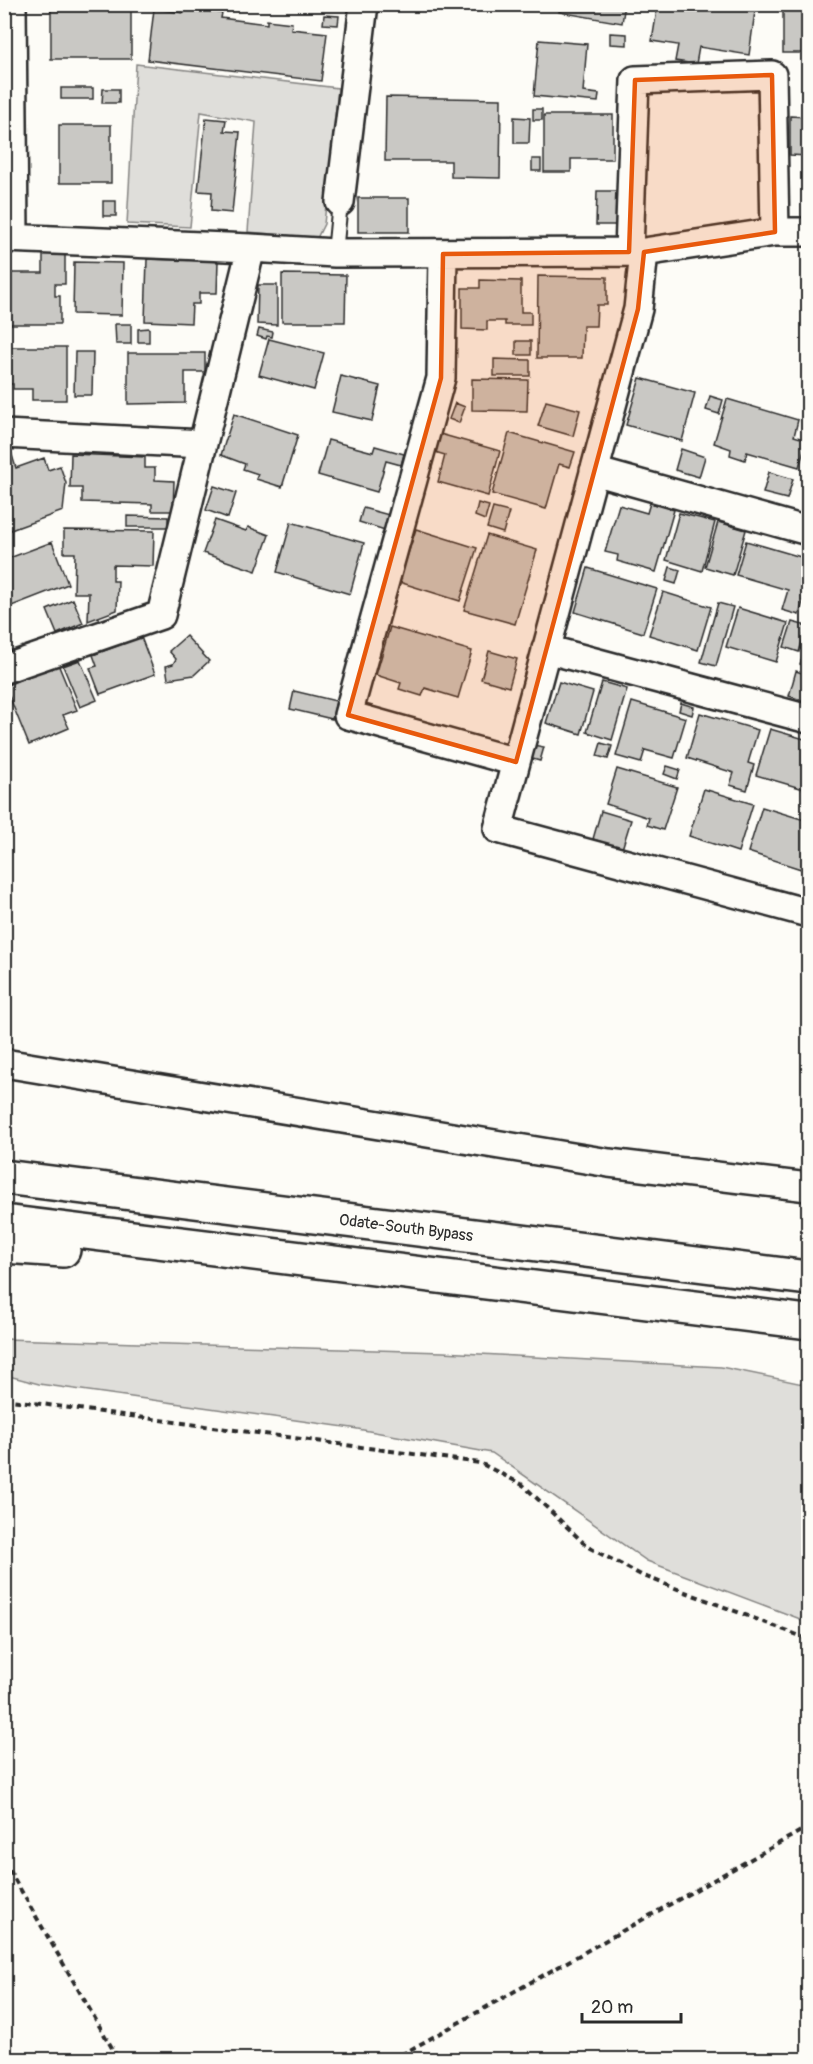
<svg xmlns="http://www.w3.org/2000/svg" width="813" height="2064" font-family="Pangolin,sans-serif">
	<rect width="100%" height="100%" fill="#fdfcf7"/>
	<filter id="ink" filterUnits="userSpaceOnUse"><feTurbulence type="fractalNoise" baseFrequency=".0167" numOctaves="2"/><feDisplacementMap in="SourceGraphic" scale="12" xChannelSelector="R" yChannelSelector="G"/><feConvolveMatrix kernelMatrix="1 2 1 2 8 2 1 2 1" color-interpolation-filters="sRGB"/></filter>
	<g filter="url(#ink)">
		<path fill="#dfdeda" stroke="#858482" stroke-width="1.5" d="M136,64l202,24 -14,136 -7,14 -69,-6 8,-110 -55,-10 -11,115 -63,-3z
			M4,1339l439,13 278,15 87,18v237l-161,-61 -155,-108 -140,-25 -313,-44 -34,-9z"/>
		<path fill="#c9c8c4" stroke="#2b2b2b" stroke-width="1.5" d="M51,4h80v55h-80z
			M625,4l-3,19 -63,-11 1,-5 -17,-2z
			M645,4h111l-7,51 -50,-8 -3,17 -21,-3 3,-16 -26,-4 5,-31 -12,-2z
			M783,4h23v5h2v64h-4l-1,-20h-20z
			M184,8l38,5 -1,5 46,6v-4l25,3 -1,6 36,4 -6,48 -173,-21 6,-51 30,4z
			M324,15l15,1 -1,9 -15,-1z
			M610,33l17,1v11l-17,-1z
			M539,40l48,4 -4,48 16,2 -1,8 -64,-6z
			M61,88h32v11h-32z
			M103,89h16v14h-17z
			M386,97l115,2 -1,79 -49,-1v-16h-66z
			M533,109h9v11h-9z
			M544,115h69v44h-42v13h-27z
			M790,116l18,1v39l-18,-1z
			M514,117l16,1 -1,25h-15z
			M206,118l20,2 -2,11 16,1 -8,81 -21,-2 1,-19 -14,-1z
			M59,125h52v58h-52z
			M532,159h9v12h-9z
			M597,191h20v34h-21z
			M358,198h51v34h-51z
			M103,201h13v15h-13z
			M43,250h22v34h-10v12h5v28h-56v-51h39z
			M147,259l71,2 -1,32h-18v11h-7l-1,19 -46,-2z
			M74,262l49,1 -1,52 -49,-1z
			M282,274l64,1 -1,47h-63z
			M538,276l69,1v28h-10l-1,21h-13l-1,32h-45z
			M480,280l41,1v31h10v13h-26v-4h-18v9l-25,-1v-41h18z
			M258,285h19v40l-20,-1z
			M115,324h16v20h-15z
			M149,328v14h-11v-13z
			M259,329l14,3 -1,5 -5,-1 -1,3 -9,-3z
			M269,339l55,14 -10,37 -55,-15z
			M516,341h15v14h-15z
			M8,347h58v53h-34v-11h-19v-5h-5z
			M75,352h18l-1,43h-18z
			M128,353h77v19h-20v31l-57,1z
			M494,359l36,1v16h-36z
			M341,376l39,10 -8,35 -40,-9z
			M640,378l55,15 -13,48 -56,-16z
			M472,379l56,1 -1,31 -55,-1z
			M710,396l13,4 -4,14 -13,-4z
			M727,399l71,21 -4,16 13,4 -8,27 -52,-15 -2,8 -15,-5 1,-6 -17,-6z
			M546,401l34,9 -7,26 -35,-10z
			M455,403l10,4 -6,16 -10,-4z
			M234,414l64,21 -16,52 -26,-8 2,-5 -15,-5 2,-5 -24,-9z
			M509,433l66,19 -5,15 -11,-3 -13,45 -54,-15z
			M440,434l60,17 -12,45 -50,-14 7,-27 -10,-3z
			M328,440l45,12 2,-6 29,8 -3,11 -15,-4 -9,31 -59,-17z
			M681,449l24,8 -6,20 -24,-7z
			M11,452l5,16 28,-10 4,12 12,-4 6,17 -3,28 -55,20 -4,-9v-68z
			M71,454l74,3v11h10v12l19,1 -1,30h-21v-7l-70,-2v-14h-12z
			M808,462v26l-6,-2z
			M769,472l24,7 -6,20 -24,-6z
			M214,486l22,7 -8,25 -22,-8z
			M478,503l11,3 -4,14 -10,-4z
			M650,503l24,7 -18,62 -39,-11 1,-6 -13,-3 14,-47 28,8z
			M363,508l26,7 -4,15 -26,-8z
			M493,508l16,4 -6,21 -16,-5z
			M679,513l36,9 -13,49 -36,-11z
			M127,516l41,1v10h-41z
			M215,520l31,11 2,-4 21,8 -13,36 -53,-18z
			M291,522l73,21 -14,51 -73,-22z
			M718,522l28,8 -13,45 -28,-8z
			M416,529l61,19 -17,53 -61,-19z
			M64,530l90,1 -1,35 -40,-1v16h5l-1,29 -29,11 1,-28h-15l1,-40h-11z
			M487,535l50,15 -22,74 -51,-14z
			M746,541l62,18v26l-9,30 -17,-5 6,-20 -52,-15z
			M52,542l16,42 -64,25v-49z
			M670,567l10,3 -4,14 -10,-3z
			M588,568l69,21 -14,44 -68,-21z
			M663,592l48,15 -13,43 -49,-15z
			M73,599l10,24 -26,11 -10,-24z
			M718,603l15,4 -17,59 -15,-4z
			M738,608l50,15 -12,39 -50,-15z
			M792,622l15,4 -8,26 -15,-5z
			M390,627l82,24 -14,47 -33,-10 -3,8 -23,-7 2,-6 -25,-8z
			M186,636l23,25 -15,14 -26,4 -2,-13 7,-2 3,-5 -7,-8z
			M141,637l14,37 -55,20 -10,-26 7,-2 -4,-11z
			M808,639v28l-8,-3z
			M489,651l28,8 -8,28 -28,-8z
			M80,660l17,40 -17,7 -17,-41z
			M58,664l19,46 -14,5 6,13 -40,17 -24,-59z
			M796,671l12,4v14l-4,12 -15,-5z
			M559,682l34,10 -12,42 -35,-11z
			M602,682l25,7 -15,51 -25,-8z
			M294,691l42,10 -4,18 -42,-10z
			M632,702l54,16 -12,40 -29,-8 -4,13 -25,-7z
			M681,703l13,4 -2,8 -13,-4z
			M4,709l7,18 -7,3z
			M700,713l58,17 -10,33 6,2 -7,25 -17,-5 4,-12 -47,-15z
			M770,729l38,11 -1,50 -51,-15z
			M601,743l11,3 -4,13 -11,-3z
			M533,745l11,2 -4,14 -11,-3z
			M667,766l13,4 -3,9 -13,-5z
			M617,769l60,18 -14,43 -16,-5 2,-7 -43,-14z
			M704,789l49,15 -15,48 -49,-16z
			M762,807l46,14v23l-7,25 -53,-17z
			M601,811l30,9 -9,29 -29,-10z"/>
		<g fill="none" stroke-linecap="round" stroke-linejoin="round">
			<defs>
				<path id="lane" d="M335,253l5,-51"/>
				<path id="street" d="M12,4l2,233
					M340,202l24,-198
					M4,238l247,10 84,5 309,-1 131,-20h33
					M629,252l6,-172 137,-5 3,157
					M644,252l-6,57 -140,520 310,84
					M443,254l-2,124 -93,337 168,47
					M4,434l199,10
					M594,471l214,60
					M546,649l262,70
					M4,669l157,-54 90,-367
					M4,1063l605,100 199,24"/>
				<path id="highway" d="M4,1177l804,101
					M4,1222l804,100
					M4,1246l59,4"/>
			</defs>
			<use href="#lane" stroke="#2b2b2b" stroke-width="18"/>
			<use href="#street" stroke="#2b2b2b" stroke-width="32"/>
			<use href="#highway" stroke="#2b2b2b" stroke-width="38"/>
			<path stroke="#2b2b2b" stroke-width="4" stroke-dasharray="6 4.5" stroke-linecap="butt" d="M4,1399l476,64 43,22 65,62 53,28 167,64
				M4,1861l115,199
				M392,2060l416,-233"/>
			<use href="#lane" stroke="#fdfcf7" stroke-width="14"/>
			<use href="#street" stroke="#fdfcf7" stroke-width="27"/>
			<use href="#highway" stroke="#fdfcf7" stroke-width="33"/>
		</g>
	</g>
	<path fill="#e8590c" fill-opacity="0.2" stroke="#e8590c" stroke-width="4.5" stroke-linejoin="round" d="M772,75l3,157 -131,20 -6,57 -122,453 -168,-47 93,-337 2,-124 186,-2 6,-172z"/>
	<g text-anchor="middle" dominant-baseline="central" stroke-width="4.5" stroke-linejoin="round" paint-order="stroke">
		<g font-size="16" fill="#2b2b2b" stroke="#fdfcf7">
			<text transform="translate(406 1228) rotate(7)">Odate-South Bypass</text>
		</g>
	</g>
	<rect width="813" height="2064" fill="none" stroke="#fdfcf7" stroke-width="24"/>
	<rect x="12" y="12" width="789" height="2040" fill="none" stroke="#2b2b2b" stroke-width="2" filter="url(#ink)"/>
	<path d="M582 2013v9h99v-9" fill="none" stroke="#2b2b2b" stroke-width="3"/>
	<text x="591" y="2013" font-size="18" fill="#2b2b2b" stroke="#fdfcf7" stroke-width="4.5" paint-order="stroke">20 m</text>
</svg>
